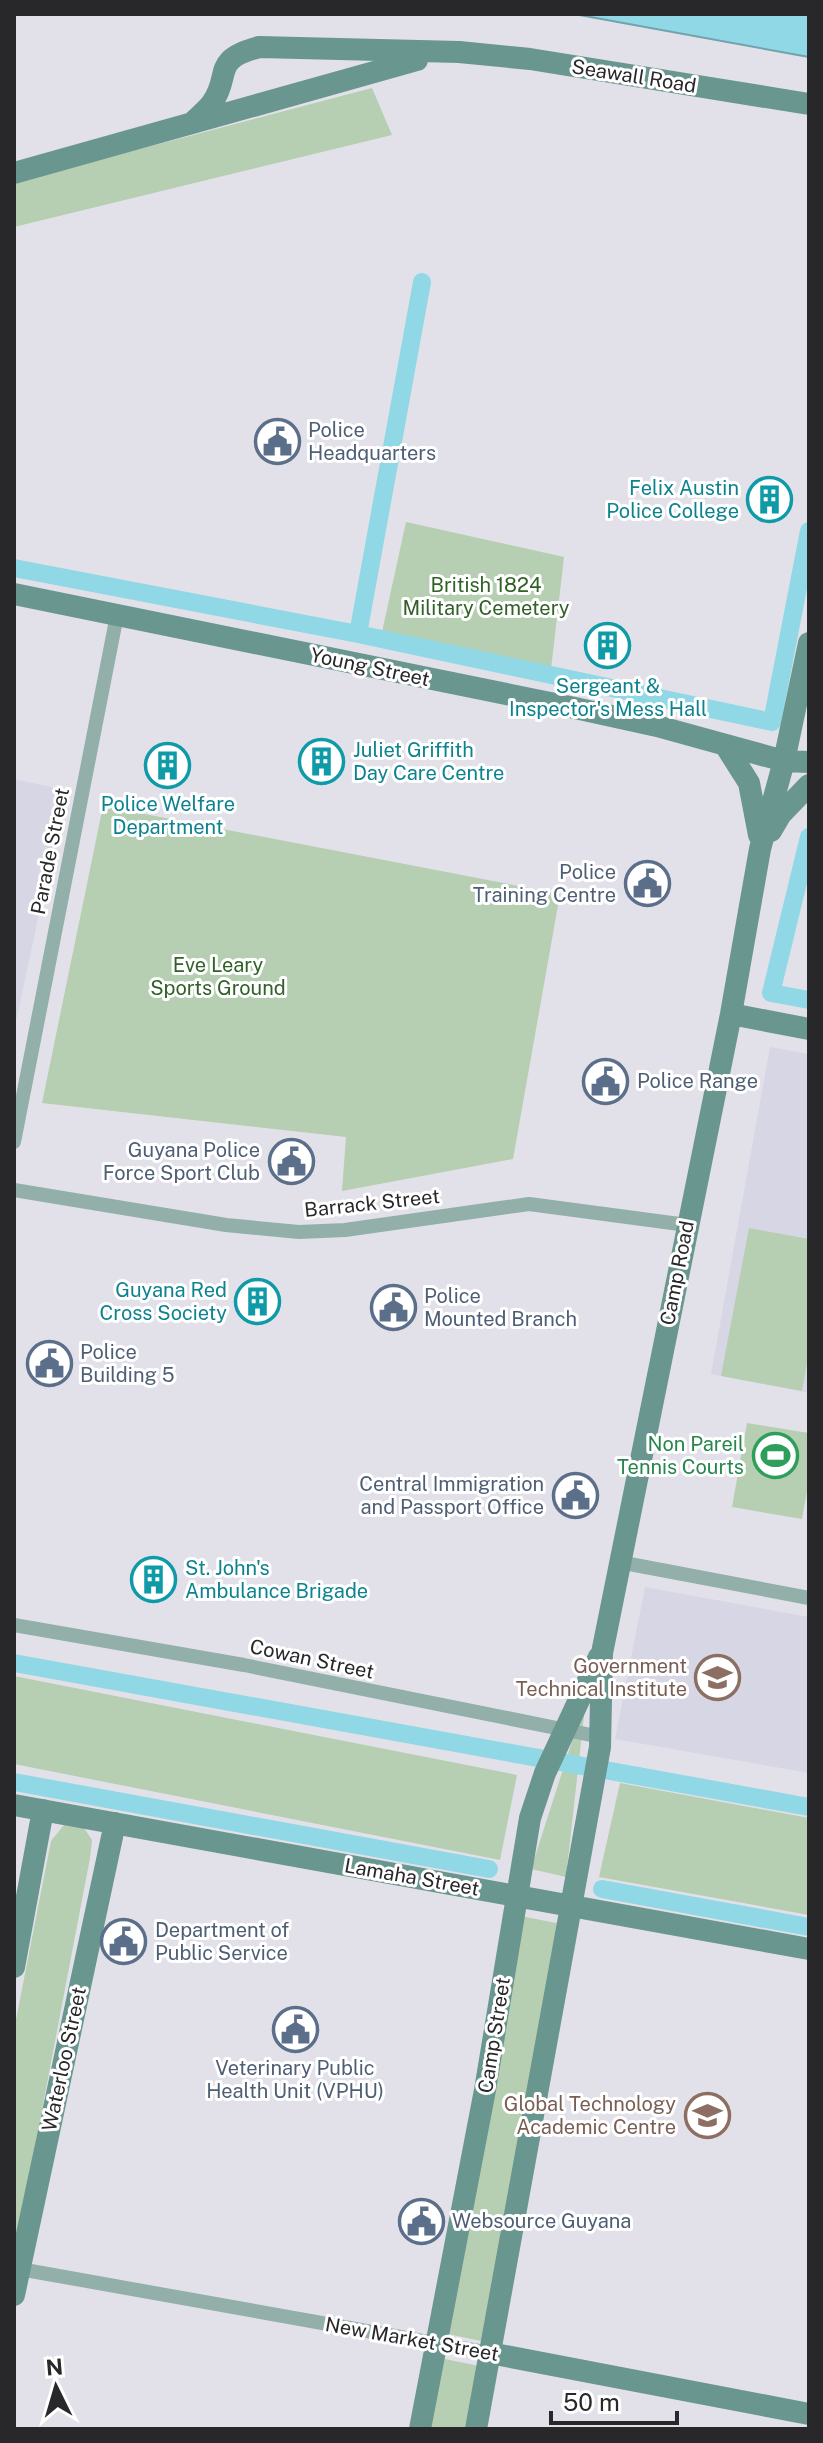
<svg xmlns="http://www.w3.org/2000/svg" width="823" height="2443" font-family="'Public Sans',sans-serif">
	<rect width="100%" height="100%" fill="#e2e1e9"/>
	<path fill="#d7d6e5" d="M14,779l51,11 -48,228 -3,-1z
		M770,1047l39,7v339l-98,-19z
		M645,1587l164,30v156l-194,-34z"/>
	<path fill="#b6ceb1" d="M372,88l20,47 -378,92v-45z
		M406,522l158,35 -13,112 -169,-37z
		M103,806l457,88 -47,265 -171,32 4,-54 -304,-34z
		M749,1228l60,11v112l-7,40 -81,-15z
		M747,1423l62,10v47l-7,39 -70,-12z
		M14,1676l503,99 -17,85 -486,-96z
		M586,1698l-20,179 -35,-8z
		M620,1783l189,35v97l-210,-38z
		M64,1825h18l10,15 -2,18 -76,398v-226l37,-189z
		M521,1916l40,8 -80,417 -33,-7z
		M440,2358l39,8 -12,63h-40z"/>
	<path fill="#90d8e5" stroke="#71a3ad" stroke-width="2" d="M574,14h235v43z"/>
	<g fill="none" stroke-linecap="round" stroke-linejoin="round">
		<path stroke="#90d8e5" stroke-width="18" d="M14,568l344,66 64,-352
			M358,634l414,88 37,-191
			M809,837l-38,156 38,7
			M14,1663l795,144
			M14,1782l475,87
			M602,1889l207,38"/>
		<path stroke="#92afaa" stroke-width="14" d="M14,1142l103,-527
			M14,1190l212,35 73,7 46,-2 184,-26 158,21
			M619,1562l190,36
			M14,1625l230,40 357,72
			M14,2268l476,85"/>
		<path stroke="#69968e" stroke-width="22" d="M193,122c6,-6 14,-12 19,-19 20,-28 -2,-43 47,-56l200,5 71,7 279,45
			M14,173l403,-113
			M14,594l561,114 82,18 127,35 25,1
			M725,745l24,38 10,52
			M771,831l10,-17 28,-29
			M731,1014l78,15
			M14,1805l795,144
			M14,1967l29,-157
			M14,2295l101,-472
			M490,2353l319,61
			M420,2429l65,-339 45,-272 15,-45 54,-116
			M476,2429l124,-682 2,-94 129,-639 29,-165 24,-88 25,-118"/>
	</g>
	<defs>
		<symbol id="civic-ring" viewBox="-11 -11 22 22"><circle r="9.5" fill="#fff" stroke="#5c6f8a" stroke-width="1.5"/><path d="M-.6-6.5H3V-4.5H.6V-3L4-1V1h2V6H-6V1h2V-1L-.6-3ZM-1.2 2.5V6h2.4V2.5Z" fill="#5c6f8a"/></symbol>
		<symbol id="building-ring" viewBox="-11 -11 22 22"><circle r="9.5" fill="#fff" stroke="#0f9aa8" stroke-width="1.5"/><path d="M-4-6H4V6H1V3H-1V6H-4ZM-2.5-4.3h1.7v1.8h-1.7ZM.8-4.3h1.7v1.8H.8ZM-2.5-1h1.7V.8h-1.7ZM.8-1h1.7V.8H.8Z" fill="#0f9aa8"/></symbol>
		<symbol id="stadium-ring" viewBox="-11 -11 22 22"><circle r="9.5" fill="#fff" stroke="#2e9e5b" stroke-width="1.5"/><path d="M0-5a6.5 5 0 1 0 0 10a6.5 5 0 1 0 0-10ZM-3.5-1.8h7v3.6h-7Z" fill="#2e9e5b"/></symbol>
		<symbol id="university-ring" viewBox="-11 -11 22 22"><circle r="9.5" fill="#fff" stroke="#8d6e63" stroke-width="1.5"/><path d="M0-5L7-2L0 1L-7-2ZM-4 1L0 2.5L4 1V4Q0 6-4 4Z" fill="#8d6e63"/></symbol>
		<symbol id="school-ring" viewBox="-11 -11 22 22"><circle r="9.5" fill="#fff" stroke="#8d6e63" stroke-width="1.5"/><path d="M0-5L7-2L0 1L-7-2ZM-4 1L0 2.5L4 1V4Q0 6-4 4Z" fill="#8d6e63"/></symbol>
	</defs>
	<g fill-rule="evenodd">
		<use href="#civic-ring" x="252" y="416" width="51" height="51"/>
		<use href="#building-ring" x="744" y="474" width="51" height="51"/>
		<use href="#building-ring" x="582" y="620" width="51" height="51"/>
		<use href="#building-ring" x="296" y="736" width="51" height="51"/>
		<use href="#building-ring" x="142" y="740" width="51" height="51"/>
		<use href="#civic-ring" x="622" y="858" width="51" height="51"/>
		<use href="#civic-ring" x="580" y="1056" width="51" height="51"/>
		<use href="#civic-ring" x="266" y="1136" width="51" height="51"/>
		<use href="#building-ring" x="232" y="1276" width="51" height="51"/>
		<use href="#civic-ring" x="368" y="1282" width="51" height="51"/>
		<use href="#civic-ring" x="24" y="1338" width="51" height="51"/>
		<use href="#stadium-ring" x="750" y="1430" width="51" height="51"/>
		<use href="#civic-ring" x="550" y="1470" width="51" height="51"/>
		<use href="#building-ring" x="128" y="1554" width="51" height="51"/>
		<use href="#university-ring" x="692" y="1652" width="51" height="51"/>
		<use href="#civic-ring" x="98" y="1916" width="51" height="51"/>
		<use href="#civic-ring" x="270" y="2004" width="51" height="51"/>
		<use href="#school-ring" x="682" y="2090" width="51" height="51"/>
		<use href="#civic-ring" x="396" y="2196" width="51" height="51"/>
	</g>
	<g text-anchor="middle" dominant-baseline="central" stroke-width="6" stroke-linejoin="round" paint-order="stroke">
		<g font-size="20" fill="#28282a" stroke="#fff">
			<text transform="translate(634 76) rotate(9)">Seawall Road</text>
			<text transform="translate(370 667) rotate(12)">Young Street</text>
			<text transform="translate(50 851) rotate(-79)">Parade Street</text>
			<text transform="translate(372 1203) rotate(-6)">Barrack Street</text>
			<text transform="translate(677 1273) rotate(-79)">Camp Road</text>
			<text transform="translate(312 1659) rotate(12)">Cowan Street</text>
			<text transform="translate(412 1877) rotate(10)">Lamaha Street</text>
			<text transform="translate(494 2035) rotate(-81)">Camp Street</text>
			<text transform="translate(64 2059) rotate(-78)">Waterloo Street</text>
			<text transform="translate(412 2339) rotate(10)">New Market Street</text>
		</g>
		<g font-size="20" fill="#4e5e75" stroke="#fff" text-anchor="start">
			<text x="308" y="430">Police<tspan x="308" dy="23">Headquarters</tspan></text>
			<text x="616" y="872" text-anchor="end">Police<tspan x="616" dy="23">Training Centre</tspan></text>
			<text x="637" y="1081">Police Range</text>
			<text x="260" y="1150" text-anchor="end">Guyana Police<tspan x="260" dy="23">Force Sport Club</tspan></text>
			<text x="424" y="1296">Police<tspan x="424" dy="23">Mounted Branch</tspan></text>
			<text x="80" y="1352">Police<tspan x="80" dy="23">Building 5</tspan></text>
			<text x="544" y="1484" text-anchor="end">Central Immigration<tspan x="544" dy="23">and Passport Office</tspan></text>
			<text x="155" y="1930">Department of<tspan x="155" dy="23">Public Service</tspan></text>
			<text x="295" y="2068" text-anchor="middle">Veterinary Public<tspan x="295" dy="23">Health Unit (VPHU)</tspan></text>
			<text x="452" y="2221">Websource Guyana</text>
		</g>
		<g font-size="20" fill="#0d838f" stroke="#fff" text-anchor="end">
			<text x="739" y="488">Felix Austin<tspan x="739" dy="23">Police College</tspan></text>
			<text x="608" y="686" text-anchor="middle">Sergeant &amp;<tspan x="608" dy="23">Inspector's Mess Hall</tspan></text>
			<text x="353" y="750" text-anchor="start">Juliet Griffith<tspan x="353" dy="23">Day Care Centre</tspan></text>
			<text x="168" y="804" text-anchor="middle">Police Welfare<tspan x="168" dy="23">Department</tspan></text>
			<text x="227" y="1290">Guyana Red<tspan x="227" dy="23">Cross Society</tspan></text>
			<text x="185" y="1568" text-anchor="start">St. John's<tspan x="185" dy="23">Ambulance Brigade</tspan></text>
		</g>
		<g font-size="20" fill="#306127" stroke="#fff">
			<text x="486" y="585">British 1824<tspan x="486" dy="23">Military Cemetery</tspan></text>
			<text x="218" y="965">Eve Leary<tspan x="218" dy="23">Sports Ground</tspan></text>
		</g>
		<g font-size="20" fill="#27864d" stroke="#fff" text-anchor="end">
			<text x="744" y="1444">Non Pareil<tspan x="744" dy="23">Tennis Courts</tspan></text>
		</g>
		<g font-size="20" fill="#785e54" stroke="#fff" text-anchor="end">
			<text x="687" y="1666">Government<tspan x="687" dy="23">Technical Institute</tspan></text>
			<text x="676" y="2104">Global Technology<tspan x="676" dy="23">Academic Centre</tspan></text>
		</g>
	</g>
	<rect width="823" height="2443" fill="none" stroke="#28282a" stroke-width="32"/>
	<g transform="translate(56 2387) rotate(355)" stroke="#ffffff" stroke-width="6" paint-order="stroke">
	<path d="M0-6L14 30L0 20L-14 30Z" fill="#28282a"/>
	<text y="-12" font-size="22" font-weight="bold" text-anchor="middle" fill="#28282a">N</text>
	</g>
	<path d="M551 2411v12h126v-12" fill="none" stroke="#28282a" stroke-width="4"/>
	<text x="563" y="2411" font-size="24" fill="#28282a" stroke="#ffffff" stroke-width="6" paint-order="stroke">50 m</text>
</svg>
